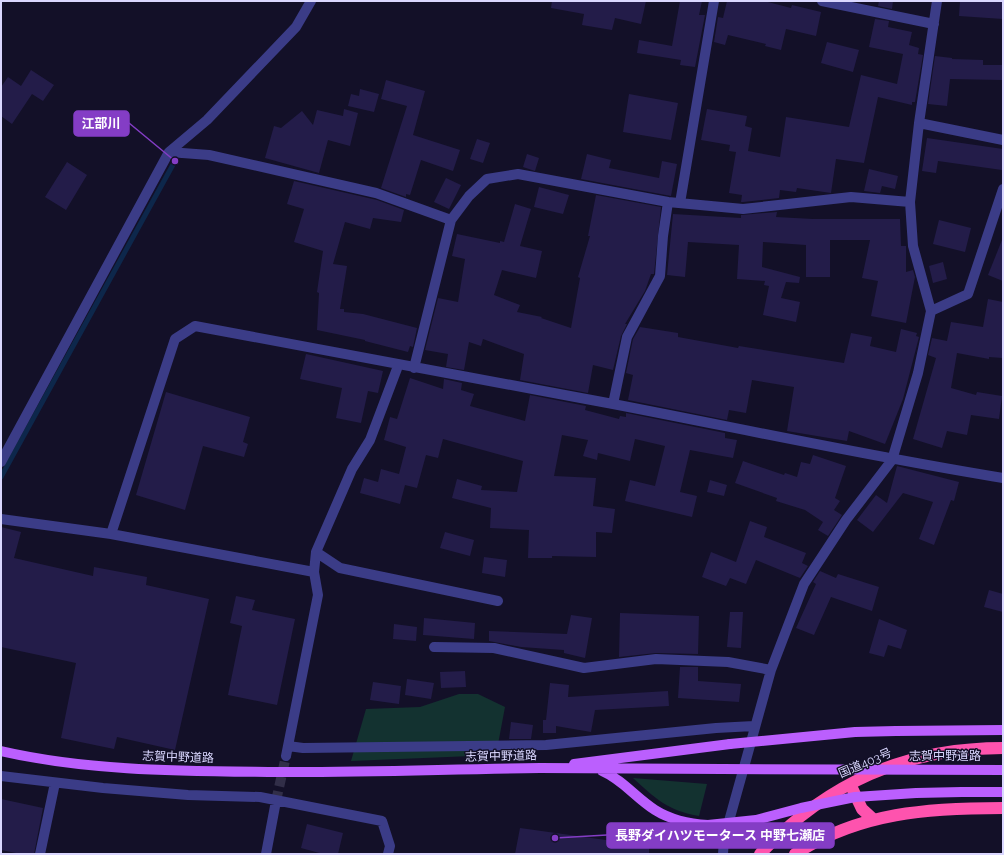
<svg xmlns="http://www.w3.org/2000/svg" width="1004" height="855" font-family="Raleway,'Noto Sans JP',sans-serif">
	<rect width="100%" height="100%" fill="#131028"/>
	<path fill="#133230" d="M459,694h19l27,13 -9,48 -145,6 15,-52 54,-2z
		M633,778l74,6 -8,32c-31,-5 -44,-18 -66,-38z"/>
	<g fill="none" stroke-linecap="round" stroke-linejoin="round">
		<path stroke="#0d274b" stroke-width="5" d="M1,477l174,-316"/>
	</g>
	<path fill="#231c49" d="M552,1h94l-5,23 -26,-6 -3,12 -30,-5 2,-11 -33,-6z
		M680,1h22l-3,14h6l-10,52 -15,-2 1,-5 -44,-7 2,-13 33,6z
		M727,1h37l27,7 1,-3 29,7 -5,24 -30,-7 -5,21 -16,-4 1,-2 -38,-9 -3,10 -11,-3 4,-25 5,1z
		M879,1h14l-1,8 -14,-3z
		M960,1h43v18l-44,-3z
		M875,19l14,2 -1,6 24,5 -3,13 10,3 -1,6 5,1 -8,47h-3v3l-34,-8 -14,66 -28,-4 -5,34 -34,-5 -1,4 -16,-2 -1,8 -36,4h-2l1,-7 -13,-2 7,-41 -7,-1 1,-6 -29,-5 6,-31 40,7 -2,10 7,2 -4,23 32,6 6,-40 63,10 12,-52 36,9 6,-30 -34,-7z
		M827,42l32,8 -6,22 -32,-9z
		M935,56l17,2v1l31,1v5h20v15l-53,-1 -3,27 -19,-2z
		M31,70l23,15 -11,16 -11,-7 -20,30 -11,-8v-29l7,-10 13,9z
		M386,80l39,11 -12,44 47,15 -7,21 -32,-11 -11,35 -4,-1v3l-25,-9 26,-82 -26,-7z
		M360,89l19,5 -5,18 -26,-6 3,-12 8,2z
		M629,94l49,9 -7,37 -48,-8z
		M344,109l14,4 -8,33 -22,-6 -9,33 -54,-15 9,-32 7,2 21,-17 11,14 4,-15 26,6z
		M927,138l76,11 -1,21 -64,-9 -2,12 -14,-2z
		M477,139l13,4 -7,20 -13,-4z
		M527,154l12,4 -4,13 -12,-4z
		M587,154l24,6 -2,8 50,10 3,-17 15,3 -6,32 -90,-17z
		M67,162l20,13 -21,35 -21,-13z
		M869,169l29,7 -3,13 -13,-3 -2,7 -16,-2z
		M446,178l15,7 -12,24 -15,-7z
		M294,181l83,19 27,10 -3,12 -28,-4 -3,11 -25,-7 -12,42 14,2 -7,43h4v3l19,2 54,14 -4,19 -3,-1 -2,6 -43,-11v-1l-48,-10 2,-37 -2,-1 6,-41 -29,-9 10,-33 -17,-5z
		M539,187l30,8 -6,19 -29,-7z
		M596,195l65,12 -7,67h-3l-6,17 -20,33h2l-6,12 -8,34 -20,-5 -5,28 -68,-13 4,-26 -41,-15 -2,7 -12,-4 -5,28 -18,-3 2,-13 -23,-4 13,-52 20,4 7,-43 -13,-3 5,-22 43,9v-2l4,1 11,-38 16,5 -11,37 22,5 -6,27 -34,-8 -8,25 26,10 -3,7 25,5 -1,1 30,10 9,-50 -2,-1 12,-41h-2z
		M777,212l-1,5 37,2h87l1,27h5v26l7,-2 2,7 -9,46 -35,-7 7,-35 -16,-3 8,-38h-40v37h-24v-32l-43,-3 -1,25 38,10 -1,6 -13,-1 -5,16 19,4 -4,20 -33,-7 6,-29 -5,-1 1,-4 -28,-2 2,-34 -51,-3 -3,35 -18,-2 6,-61 68,4v-3z
		M939,220l32,8 -6,24 -32,-8z
		M1002,240h1v41l-15,-6z
		M943,262l4,17 -14,4 -4,-17z
		M988,299l15,3v56l-14,-1v2l-32,-6 -6,35 25,7 1,-3 25,4 -3,23 -28,-4 -4,20 -20,-4 -5,17 -29,-9 23,-81 -8,-3 4,-17 15,3 4,-19 32,5z
		M640,327l38,6v4l60,11 1,-2 105,17 7,-30 21,4 -2,9 26,6 5,-23 16,4 -1,3 3,1 -16,62 -18,45 -36,-13 -2,10 -60,-10 7,-44 -42,-7 -6,33 -17,-3 -2,10 -99,-20 5,-25 -7,-2 7,-34z
		M306,354l77,17 -5,22 -10,-2 -7,32 -25,-5 6,-30 -42,-9z
		M410,378l33,11 1,-10 18,4 -1,7 13,4 -4,12 55,15 5,-26 56,11 -1,4 34,9 1,-3 6,1v-4l99,20v5l12,2 -4,18 -43,-8 -10,42 17,4 -5,21 -67,-16 5,-21 25,6 10,-40 -30,-7 -5,22 -32,-8 -1,7 -14,-4 5,-16 -26,-5 -8,41 42,2 -3,28 22,3 -3,24 -16,-1v25l-44,-1v2h-24l1,-28 -39,-2 1,-20 -39,-10 5,-19 25,7 -1,4 36,2 6,-31 -80,-22 -5,19 -12,-3 -9,33 -12,-3 -5,19 -40,-11 4,-15 14,4 3,-13 18,5 7,-27 -22,-7 6,-23 7,2z
		M166,392l84,25 -7,25 5,2 -4,13 -41,-11 -18,64 -49,-15z
		M813,455l33,11 -11,32 5,3 -6,9 8,5 -14,21 -10,-6 5,-8 -18,-12 -29,-9 1,-3 -42,-15 8,-22 41,14 1,-2 12,4 4,-15 9,2z
		M897,466l62,16 -5,19 -3,-1 -17,45 -15,-6 14,-37 -30,-9 -30,39 -16,-12 19,-25 11,8z
		M710,480l17,5 -3,11 -17,-4z
		M750,521l17,6 -3,10 42,16 -4,10 6,3 -8,12 -44,-18 -10,24 -16,-6 -4,8 -24,-9 9,-25 25,10z
		M1,527l20,5 -7,26 79,18 1,-9 53,10 -1,8 63,14 -34,151 -58,-13 -3,12 -53,-11 15,-75 -75,-16z
		M445,532l29,8 -4,16 -30,-8z
		M484,557l23,3 -2,17 -23,-4z
		M820,571l16,7 2,-4 41,13 -7,24 -41,-14 -17,38 -18,-7 20,-44 -3,-2z
		M989,590l14,4v18l-19,-5z
		M236,596l19,4 -3,10 43,9 -18,86 -49,-10 14,-69 -12,-3z
		M730,612h13l-2,36 -14,-1z
		M620,613l79,3 -1,38 -42,-1 -37,4z
		M571,615l21,3 -7,40 -21,-5v-3l-43,-3 -32,-6v-10l78,3z
		M424,618l51,5 -1,16 -51,-4z
		M879,619l28,11 -6,19 -13,-4 -4,12 -15,-4z
		M394,624l23,3 -1,14 -23,-2z
		M680,667h18v14l43,3 -2,18 -61,-4z
		M465,671l1,16 -25,1 -1,-16z
		M407,679l27,4 -3,16 -26,-4z
		M373,682l28,4 -2,18 -29,-4z
		M550,683l19,2 -1,12 100,-6 1,15 -74,4 -4,22 -35,-6v7h-13v-13h3z
		M511,722l22,3 -2,14h-22z
		M1,799l42,9 -9,46h-13l-20,-4z
		M307,824l36,9 -5,21h-15l-22,-6z
		M520,828l129,18v8h-134z"/>
	<g fill="none" stroke-linecap="round" stroke-linejoin="round">
		<path stroke="#312e48" stroke-width="10" stroke-dasharray="10 5" stroke-linecap="butt" d="M276,801l10,-45"/>
		<path stroke="#3b3c87" stroke-width="10" d="M822,1l112,23
			M919,123l84,17
			M169,152l40,3 167,38 75,27
			M680,203l34,-202
			M931,311l37,-17 35,-105
			M414,368l37,-148 18,-24 18,-17 31,-5 150,28 75,7 108,-12 59,5
			M613,404l14,-67 33,-61 3,-40 5,-34
			M1,462l168,-310 38,-32 89,-93 15,-26
			M1,519l110,15 203,38
			M111,534l64,-195 20,-13c140,27 279,52 418,78 130,25 259,53 390,74
			M316,552l24,16 158,33
			M434,647l60,1 90,20 72,-9 72,3 43,8
			M288,746l15,2 243,-3 170,-17 38,-2
			M286,756l32,-161 -4,-23 2,-20 36,-83 18,-29 28,-74
			M1,776l102,12 85,7 72,2 122,24 8,25 -2,8
			M40,854l15,-71
			M266,854l10,-53
			M723,854l1,-15 47,-169 33,-86 42,-64 46,-60 26,-87 13,-62 -18,-65 -3,-44 9,-79 18,-122"/>
		<path stroke="#bb5ffe" stroke-width="10" d="M896,731l107,-1
			M1,751c87,20 178,20 267,21 91,1 181,-3 272,-4 61,0 121,1 182,1
			M574,764l156,-20
			M602,771c21,9 34,27 53,39 16,10 34,14 53,15
			M962,792h41"/>
		<path stroke="#fe53ae" stroke-width="12" d="M852,788l10,21 12,11
			M760,854c67,-71 145,-106 243,-106
			M795,854c65,-42 134,-46 208,-46"/>
		<path stroke="#bb5ffe" stroke-width="10" d="M730,744l125,-12 41,-1
			M722,769l281,1
			M708,825l48,-5 45,-12 54,-11 61,-4 46,-1"/>
	</g>
	<g text-anchor="middle" dominant-baseline="central" stroke-width="3" stroke-linejoin="round" paint-order="stroke">
		<g font-size="12" fill="#dad7ff" stroke="#131028">
			<text transform="translate(501 756) rotate(-1)">志賀中野道路</text>
			<text x="945" y="756">志賀中野道路</text>
			<text transform="translate(178 757) rotate(2)">志賀中野道路</text>
			<text transform="translate(865 763) rotate(-23)">国道403号</text>
		</g>
	</g>
	<path fill="none" stroke="#843dc5" stroke-width="1.5" d="M175 161L129 123M555 838L607 835"/>
	<g fill="#843dc5" stroke="#131028" stroke-width="1.5">
		<circle cx="175" cy="161" r="4"/>
		<circle cx="555" cy="838" r="4"/>
	</g>
	<g fill="#843dc5" stroke="#843dc5" stroke-width="1.5">
		<rect x="74" y="111" width="55" height="25" rx="4"/>
		<rect x="607" y="823" width="227" height="25" rx="4"/>
	</g>
	<g font-size="13" text-anchor="middle" font-weight="bold" fill="#fff">
		<text x="101" y="128">江部川</text>
		<text x="720" y="840">長野ダイハツモータース 中野七瀬店</text>
	</g>
	<rect width="1004" height="855" fill="none" stroke="#dad7ff" stroke-width="4"/>
</svg>
